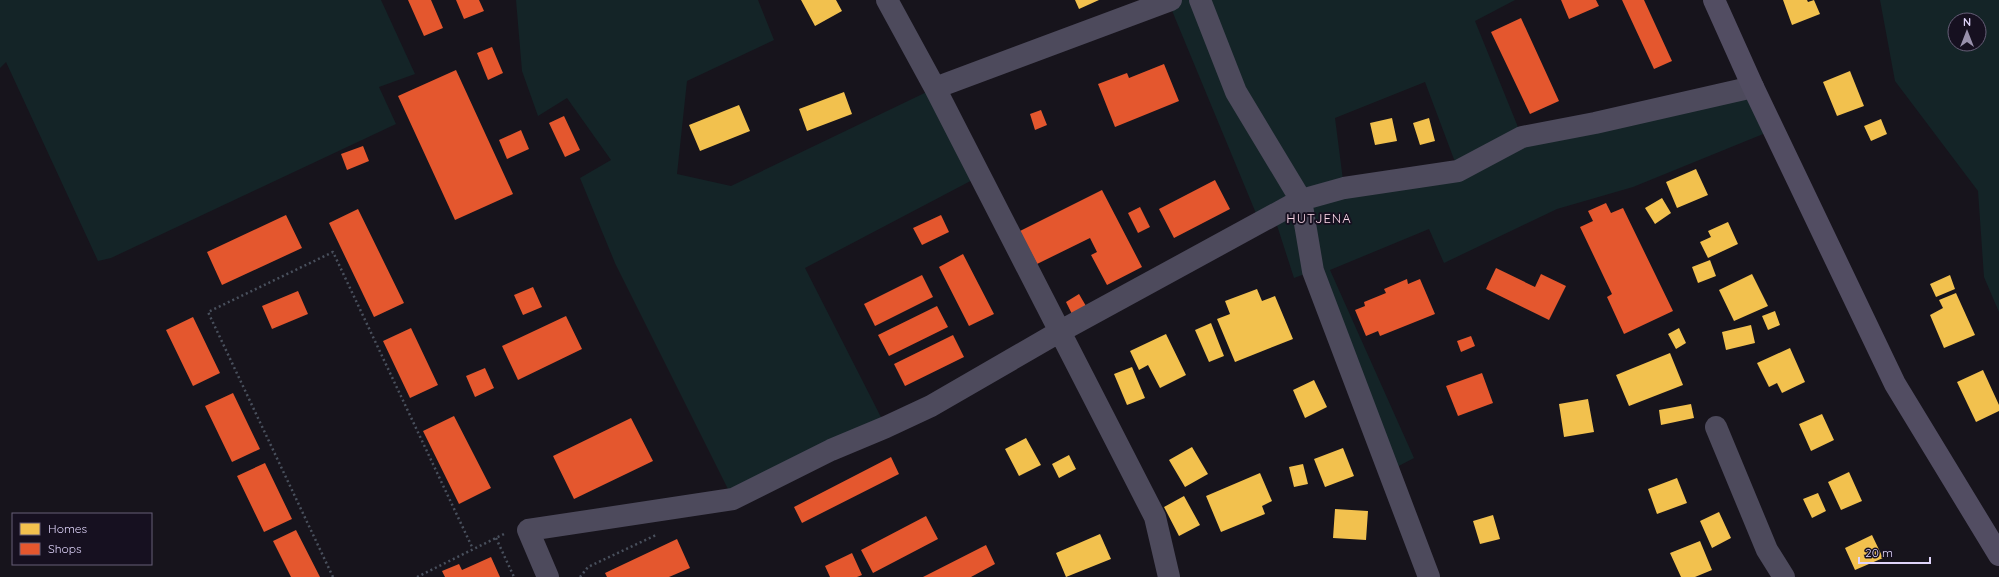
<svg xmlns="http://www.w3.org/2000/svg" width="1999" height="577" font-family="Quicksand,sans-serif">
	<rect width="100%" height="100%" fill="#17141c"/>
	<path fill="#142427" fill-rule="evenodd" d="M0,0h381l34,74 -36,13 17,37 -285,134 -13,3 -92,-199 -6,6z
		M516,0h242l16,40 -87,41 -10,93 54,12 204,-98 45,88 -175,92 81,159 -153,72 -118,-236 -35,-85 31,-18 -44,-62 -29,18 -16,-45z
		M1171,0h344l-40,21 47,116 231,-50 20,43 -140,57 -76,22 -113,54 -15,-34 -99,41 84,188 -25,13 -76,-200 -19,7 -20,-62 -14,7 -92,-222zM1425,82l33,88 -114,18 -9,-70z
		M1880,0h119v312l-15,-35 -6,-86 -83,-110zM1955,20h24v24h-24z"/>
	<path fill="#f2c14e" d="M801,0h35l6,11 -27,15z
		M1075,0h24l-20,9z
		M1783,0h24l1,2 6,-2 6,14 -28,11z
		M1850,71l14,35 -27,10 -14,-34z
		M844,92l8,22 -45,17 -8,-22z
		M739,105l11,26 -50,20 -11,-26z
		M1392,118l5,23 -22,4 -5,-22z
		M1429,118l6,23 -15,4 -7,-22z
		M1881,119l6,15 -16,7 -7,-15z
		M1696,169l12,26 -31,13 -11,-26z
		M1662,198l9,15 -16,11 -10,-16z
		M1728,222l10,22 -30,14 -8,-16 11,-5 -3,-6z
		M1710,260l6,16 -18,7 -6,-16z
		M1752,274l16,32 -34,15 -15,-31z
		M1950,275l5,14 -19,8 -6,-13z
		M1257,289l5,12 13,-5 18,43 -58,23 -18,-43 13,-5 -5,-13z
		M1956,293l19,42 -31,13 -14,-33 13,-7 -4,-8z
		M1775,311l5,14 -12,5 -6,-14z
		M1211,323l13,33 -15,6 -14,-32z
		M1751,325l4,18 -29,7 -4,-18z
		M1679,328l7,15 -10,6 -8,-15z
		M1166,334l20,41 -26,13 -12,-23 -9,5 -9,-19z
		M1790,348l15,34 -23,11 -5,-10 -8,4 -12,-24z
		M1670,353l13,32 -54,21 -13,-31z
		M1132,367l13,31 -18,7 -13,-31z
		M1983,370l16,35v6l-23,11 -19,-40z
		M1314,380l13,27 -22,11 -12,-28z
		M1588,399l6,33 -30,5 -5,-33z
		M1691,404l3,14 -33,7 -2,-15z
		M1822,414l12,26 -23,11 -12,-27z
		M1026,438l15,27 -22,11 -14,-27z
		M1192,447l16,27 -23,13 -16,-27z
		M1343,448l11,28 -29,11 -11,-28z
		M1069,455l7,14 -17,9 -7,-14z
		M1303,464l5,20 -14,3 -5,-20z
		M1849,472l13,29 -21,9 -13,-28z
		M1260,473l12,28 -10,5 3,8 -44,18 -15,-36z
		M1677,478l10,25 -30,11 -9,-25z
		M1818,493l8,18 -14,7 -9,-19z
		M1184,496l16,29 -21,11 -15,-29z
		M1335,509l33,2 -2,29 -33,-2z
		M1719,512l12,26 -19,10 -12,-27z
		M1493,515l7,24 -20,5 -7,-23z
		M1100,534l11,25 -45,18 -10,-24z
		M1872,535l11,23 -28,12 -10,-22z
		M1700,541l12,29 -17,7h-14l-11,-24z"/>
	<path fill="#e4572e" d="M408,0h23l12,28 -19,8z
		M456,0h23l5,11 -20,8z
		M1561,0h35l3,6 -30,13z
		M1622,0h22l28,61 -18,8z
		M1521,18l38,83 -29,13 -39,-82z
		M492,47l11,26 -15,7 -11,-27z
		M1164,64l15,37 -64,26 -17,-43 29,-11 2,5z
		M456,70l57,124 -58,26 -57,-124z
		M1041,110l6,15 -12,5 -5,-16z
		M564,116l16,34 -15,7 -16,-34z
		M521,130l8,19 -22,10 -8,-19z
		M363,146l6,15 -22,9 -6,-16z
		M1215,180l15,29 -56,29 -15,-29z
		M1102,190l40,77 -35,18 -16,-30 6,-3 -7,-14 -53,26 -17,-33z
		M1606,203l5,10 12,-5 50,103 -49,23 -17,-37 5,-3 -32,-67 13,-6 -5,-10z
		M1140,207l10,20 -12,6 -10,-20z
		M358,209l46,94 -30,14 -45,-94z
		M286,215l16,33 -80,37 -15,-33z
		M941,215l8,17 -27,13 -9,-17z
		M963,254l31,60 -25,12 -30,-59z
		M1496,268l39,19 6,-13 25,12 -17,34 -63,-31z
		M922,275l11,22 -58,29 -11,-22z
		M1407,279l1,5 12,-5 15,35 -55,22 -2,-5 -12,5 -11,-26 10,-4 -1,-4 22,-9 -2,-4z
		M533,287l9,20 -19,8 -9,-20z
		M298,291l10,23 -36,15 -10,-23z
		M1079,294l7,12 -14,8 -6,-12z
		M937,306l11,21 -59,29 -11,-21z
		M566,316l16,33 -64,31 -16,-34z
		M193,317l27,56 -27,13 -27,-56z
		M411,328l27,57 -28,13 -27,-57z
		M953,335l11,22 -59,29 -11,-22z
		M1471,336l4,10 -14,6 -4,-11z
		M485,368l9,20 -19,9 -9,-21z
		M1482,373l11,30 -35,13 -12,-30z
		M233,393l27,56 -28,13 -27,-56z
		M454,416l37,72 -32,16 -36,-73z
		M631,418l22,43 -79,38 -21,-43z
		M891,457l8,17 -97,49 -8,-16z
		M265,463l27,56 -28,13 -27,-56z
		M926,516l12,23 -65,34 -12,-23z
		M296,530l24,47h-29l-18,-36z
		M677,539l13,29 -21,9h-62l-2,-4z
		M986,545l9,19 -24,13h-48z
		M852,553l10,22 -5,2h-27l-5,-11z
		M491,557l9,20h-55l-3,-6 17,-7 3,6z"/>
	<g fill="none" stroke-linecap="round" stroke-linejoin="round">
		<path stroke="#49505d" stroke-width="2.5" stroke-dasharray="2 3" stroke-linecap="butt" d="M496,538l18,39
			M333,577l-125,-265 125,-60 140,297
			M417,577l89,-44
			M580,577l8,-10 68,-32"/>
		<path stroke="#4d4a5c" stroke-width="22" d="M887,0l48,88 220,429 14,60
			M1200,0l36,92 65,108 12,71 116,306
			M935,88l236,-88
			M1716,427l51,123 17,27
			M548,577l-20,-47 205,-31 98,-49 55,-23 45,-21 128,-74 242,-132 43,-12 114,-17 64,-34 73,-14 158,-36"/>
		<path stroke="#524d62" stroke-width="22" d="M1714,0l39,87 142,297 104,171"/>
	</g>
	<g text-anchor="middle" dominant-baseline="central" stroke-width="4" stroke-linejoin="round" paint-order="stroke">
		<g font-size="13" letter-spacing="1" fill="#fad6e6" stroke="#161020">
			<text x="1319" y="218">HUTJENA</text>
		</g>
	</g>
	<rect x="12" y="513" width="140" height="52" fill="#161020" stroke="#665e77"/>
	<rect x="20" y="523" width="20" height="12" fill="#f2c14e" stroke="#665e77"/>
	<text x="48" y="533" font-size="12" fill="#dfd4fa">Homes</text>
	<rect x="20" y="543" width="20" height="12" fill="#e4572e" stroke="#665e77"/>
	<text x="48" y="553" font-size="12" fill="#dfd4fa">Shops</text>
	<g transform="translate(1967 32)"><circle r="19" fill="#161020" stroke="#665e77"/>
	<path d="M0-3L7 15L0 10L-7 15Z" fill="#9991ac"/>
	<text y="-6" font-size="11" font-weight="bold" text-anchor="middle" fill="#dfd4fa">N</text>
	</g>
	<path d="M1859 557v6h71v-6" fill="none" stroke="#dfd4fa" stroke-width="2"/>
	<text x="1865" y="557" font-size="12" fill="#dfd4fa" stroke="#161020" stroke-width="3" paint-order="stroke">20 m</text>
</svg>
